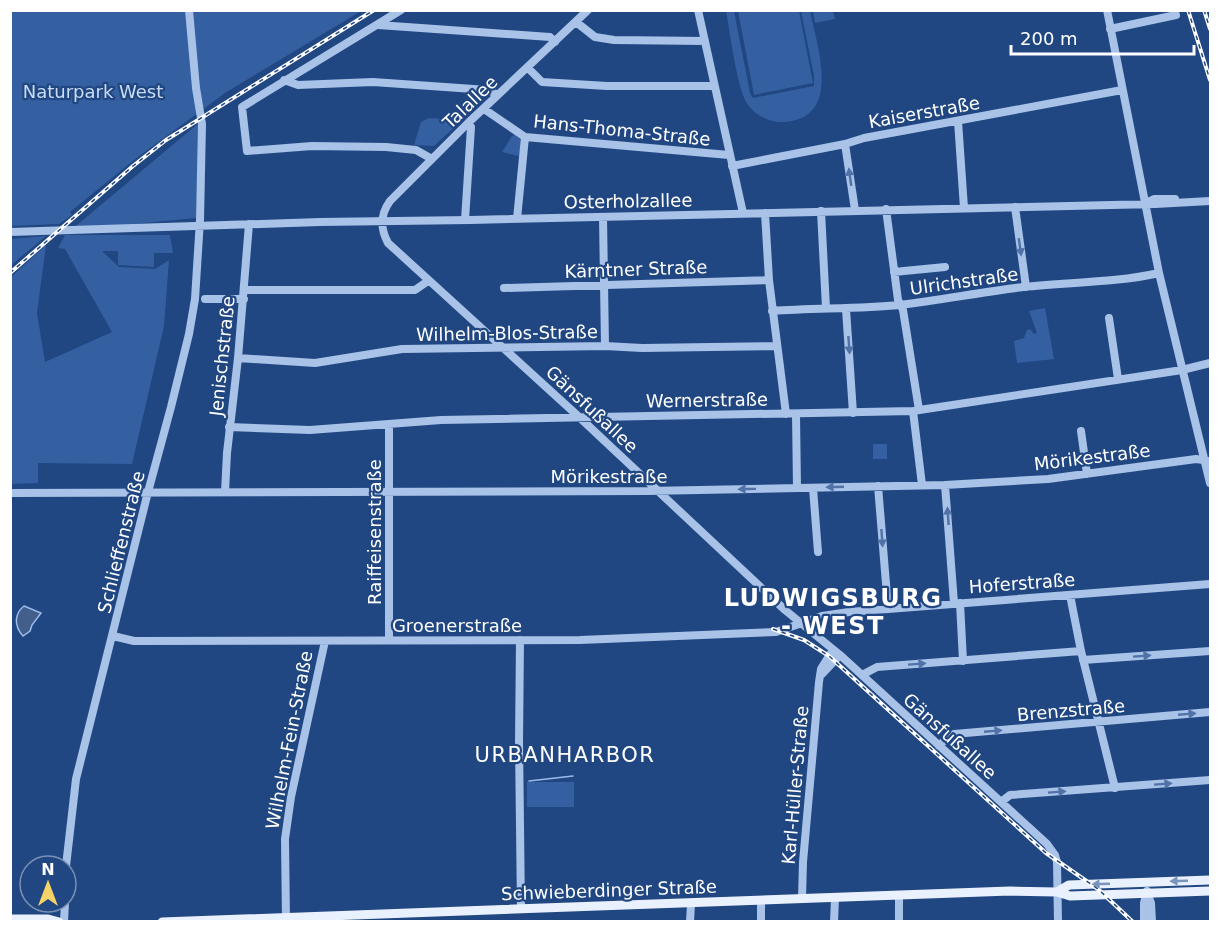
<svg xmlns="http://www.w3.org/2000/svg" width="1221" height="932" font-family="'DejaVu Sans',sans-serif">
	<rect width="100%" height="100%" fill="#214782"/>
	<path fill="#345fa0" d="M10,11h351l-136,82 -91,67 -64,52 2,3 -13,9 -48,2z
		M726,11h8l16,82 3,5 61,-12v-10l-13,-65h9c7,35 33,107 -26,111 -14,1 -28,-6 -36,-17 -11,-15 -18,-73 -22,-94z
		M738,11h61l14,72 -59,12z
		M813,11h20l2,8 -20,4z
		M429,118l28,2 3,2 -26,24 -20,-1 7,-23z
		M200,122l-4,96 -125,12z
		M515,135l5,4 1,7 -2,10 -17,-4 10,-16z
		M65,235h105l3,18h-19v14l-36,-2v-14h-16l17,16 36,2 14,-9 -5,66 -32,138 -94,-1v20l-27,1v-207l35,-32 -9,68 8,49 67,-30 -47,-83 -7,-1z
		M46,236l-30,25 -5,4v-26z
		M1045,308l9,51 -37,4 -3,-22 10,-3 3,-8 3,-1 4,5 3,-1 -8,-22z
		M873,444h14v15h-14z
		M527,782h47v25h-47z"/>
	<path fill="#425e8a" stroke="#9bbcea" stroke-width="1.5" d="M24,606l17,7 -9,12 -2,6 -7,5c-9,-10 -9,-22 1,-30z"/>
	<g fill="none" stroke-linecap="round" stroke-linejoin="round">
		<path stroke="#9bbcea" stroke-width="1.5" d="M529,781l44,-5"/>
		<path stroke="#a8c2e8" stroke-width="8" d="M401,10l-159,97 5,44 65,-5 74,1 30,3 16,9
			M588,10l-120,113 -78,78c-10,14 -10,27 -2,42l190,173 207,194 55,45 207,189 8,11 2,7 1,60
			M698,10l45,203
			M1107,10l52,263 51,210
			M576,22l19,15 19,3 91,1
			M378,25l172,12 5,5
			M1110,29l66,-14
			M528,68l14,14 65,4h107
			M284,80l14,5 75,-3 115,8 10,5
			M484,109l41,28 204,18
			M958,121l6,87
			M845,144l10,66
			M732,166l113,-22 19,-6 258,-48
			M1146,203l8,-4h21
			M1015,207l11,80
			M886,209l12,91 5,10 16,100
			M821,211l5,97
			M765,213l4,67 17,134
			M603,217l2,129
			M517,219l8,-82
			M465,220l6,-93 -3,-4
			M10,232l310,-10 150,-2 685,-16 55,-3
			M894,272l51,-5
			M504,288l265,-8
			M245,290h170l13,-9
			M205,299h39
			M846,309l7,104
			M772,311c43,-3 86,-2 128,-6 41,-5 82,-13 123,-18 45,-5 92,-4 136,-14
			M1109,318l9,61
			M238,358l77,5 87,-14 203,-3 37,2 135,-2
			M913,411l9,74
			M796,414l1,74
			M389,424v216
			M229,427l81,3 131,-10 472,-9 269,-41 28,-7
			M1081,431l6,43
			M945,485l9,118
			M878,486l10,122
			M813,488l5,64
			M225,492l2,-39 11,-95 11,-134
			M10,493l638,-2 297,-6 103,-6 148,-20 14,2
			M1070,595l11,56 34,137
			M960,603l3,58
			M113,636l21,5 446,-1 171,-7 25,-1 46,-16 27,-4 361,-28
			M520,640l-1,102 2,167
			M1083,660l127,-9
			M822,674l18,-19
			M862,675l15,-8 204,-16
			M939,746l7,-7 8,-5 256,-22
			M1001,802l9,-7 200,-15
			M66,866l10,-87 72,-287 23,-85 18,-73 6,-35 5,-79 2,-96 -6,-36 -7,-78
			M1147,893l4,10 1,19
			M802,898l1,-36 16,-180 2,-13 12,-19
			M64,922l1,-20
			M286,922l-1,-83 6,-42 34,-156
			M690,922l1,-18
			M761,922v-22
			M834,922l1,-24
			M899,922v-27
			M1144,922v-19l3,-12"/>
		<path stroke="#eaf1fe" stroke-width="9" d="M1057,892l12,-7 141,-5
			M10,919h38l11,3
			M162,922l848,-31 47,1 13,4 140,-5"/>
		<defs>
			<path id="rail" d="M1188,10l22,70
				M1204,10l6,19
				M10,273l123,-107 33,-26 208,-130
				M773,629l31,11 25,16 217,197 52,36 35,33"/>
		</defs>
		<use href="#rail" stroke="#fff" stroke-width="4"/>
		<use href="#rail" stroke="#214782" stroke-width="1.5" stroke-dasharray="4.5" stroke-linecap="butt"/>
	</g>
	<defs><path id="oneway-solid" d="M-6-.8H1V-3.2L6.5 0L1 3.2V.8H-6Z" transform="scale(1.5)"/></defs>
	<g fill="#5072a6">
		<use href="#oneway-solid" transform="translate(850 177) rotate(-98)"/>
		<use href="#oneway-solid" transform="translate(1020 247) rotate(82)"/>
		<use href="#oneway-solid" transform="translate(849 345) rotate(86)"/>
		<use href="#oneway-solid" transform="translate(835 487) rotate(178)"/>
		<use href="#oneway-solid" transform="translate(747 489) rotate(179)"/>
		<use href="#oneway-solid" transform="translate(948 516) rotate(-94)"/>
		<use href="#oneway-solid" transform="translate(882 538) rotate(86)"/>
		<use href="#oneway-solid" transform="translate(1142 656) rotate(-4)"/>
		<use href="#oneway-solid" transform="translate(917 664) rotate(-4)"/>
		<use href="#oneway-solid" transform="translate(1187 714) rotate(-5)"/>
		<use href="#oneway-solid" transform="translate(993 731) rotate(-5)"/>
		<use href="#oneway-solid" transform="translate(1163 784) rotate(-4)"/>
		<use href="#oneway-solid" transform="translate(1057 792) rotate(-4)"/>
	</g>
	<g fill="#7b94ba">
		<use href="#oneway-solid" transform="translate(1179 881) rotate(178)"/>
		<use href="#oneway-solid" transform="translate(1101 884) rotate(178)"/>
	</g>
	<g text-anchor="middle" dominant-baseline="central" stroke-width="4.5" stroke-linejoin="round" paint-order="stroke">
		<g font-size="18" fill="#cbddf6" stroke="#214782">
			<text x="93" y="91">Naturpark West</text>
		</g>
		<g font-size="18" fill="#fff" stroke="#214782">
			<text transform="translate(470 102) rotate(-44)">Talallee</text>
			<text transform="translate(924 112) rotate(-10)">Kaiserstraße</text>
			<text transform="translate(622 130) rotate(6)">Hans-Thoma-Straße</text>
			<text transform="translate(628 201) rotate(-1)">Osterholzallee</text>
			<text transform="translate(636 269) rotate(-2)">Kärntner Straße</text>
			<text transform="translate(964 281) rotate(-8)">Ulrichstraße</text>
			<text transform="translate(507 333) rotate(-1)">Wilhelm-Blos-Straße</text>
			<text transform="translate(222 356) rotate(-84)">Jenischstraße</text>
			<text transform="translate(707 400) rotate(-1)">Wernerstraße</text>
			<text transform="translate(592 409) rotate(43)">Gänsfußallee</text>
			<text transform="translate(1092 457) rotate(-7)">Mörikestraße</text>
			<text x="609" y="476">Mörikestraße</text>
			<text transform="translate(374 532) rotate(-90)">Raiffeisenstraße</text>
			<text transform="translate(121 542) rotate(-76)">Schlieffenstraße</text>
			<text transform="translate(1022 583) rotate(-4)">Hoferstraße</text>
			<text x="457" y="625">Groenerstraße</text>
			<text transform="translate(1071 710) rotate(-5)">Brenzstraße</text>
			<text transform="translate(950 736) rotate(42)">Gänsfußallee</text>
			<text transform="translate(289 740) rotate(-79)">Wilhelm-Fein-Straße</text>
			<text transform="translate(795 785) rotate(-85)">Karl-Hüller-Straße</text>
			<text transform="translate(609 890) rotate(-2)">Schwieberdinger Straße</text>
		</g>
		<g font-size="21" letter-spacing="1.5" fill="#fff" stroke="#214782">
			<text x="565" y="755">URBANHARBOR</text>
		</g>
		<g font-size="24" font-weight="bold" letter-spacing="1.5" fill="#fff" stroke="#214782">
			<text x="833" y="598">LUDWIGSBURG<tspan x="833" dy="28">- WEST</tspan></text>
		</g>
	</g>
	<rect width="1221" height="932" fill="none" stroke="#ffffff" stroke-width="24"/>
	<g transform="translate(48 884)"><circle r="28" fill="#214782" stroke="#7a91b4" stroke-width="1.5"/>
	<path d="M0-4.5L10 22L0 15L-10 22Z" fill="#f5d369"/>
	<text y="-9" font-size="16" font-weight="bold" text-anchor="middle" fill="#ffffff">N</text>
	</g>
	<path d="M1011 45v9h183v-9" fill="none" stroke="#ffffff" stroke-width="3"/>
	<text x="1020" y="45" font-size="18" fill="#ffffff" stroke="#214782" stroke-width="4.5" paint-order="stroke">200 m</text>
</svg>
